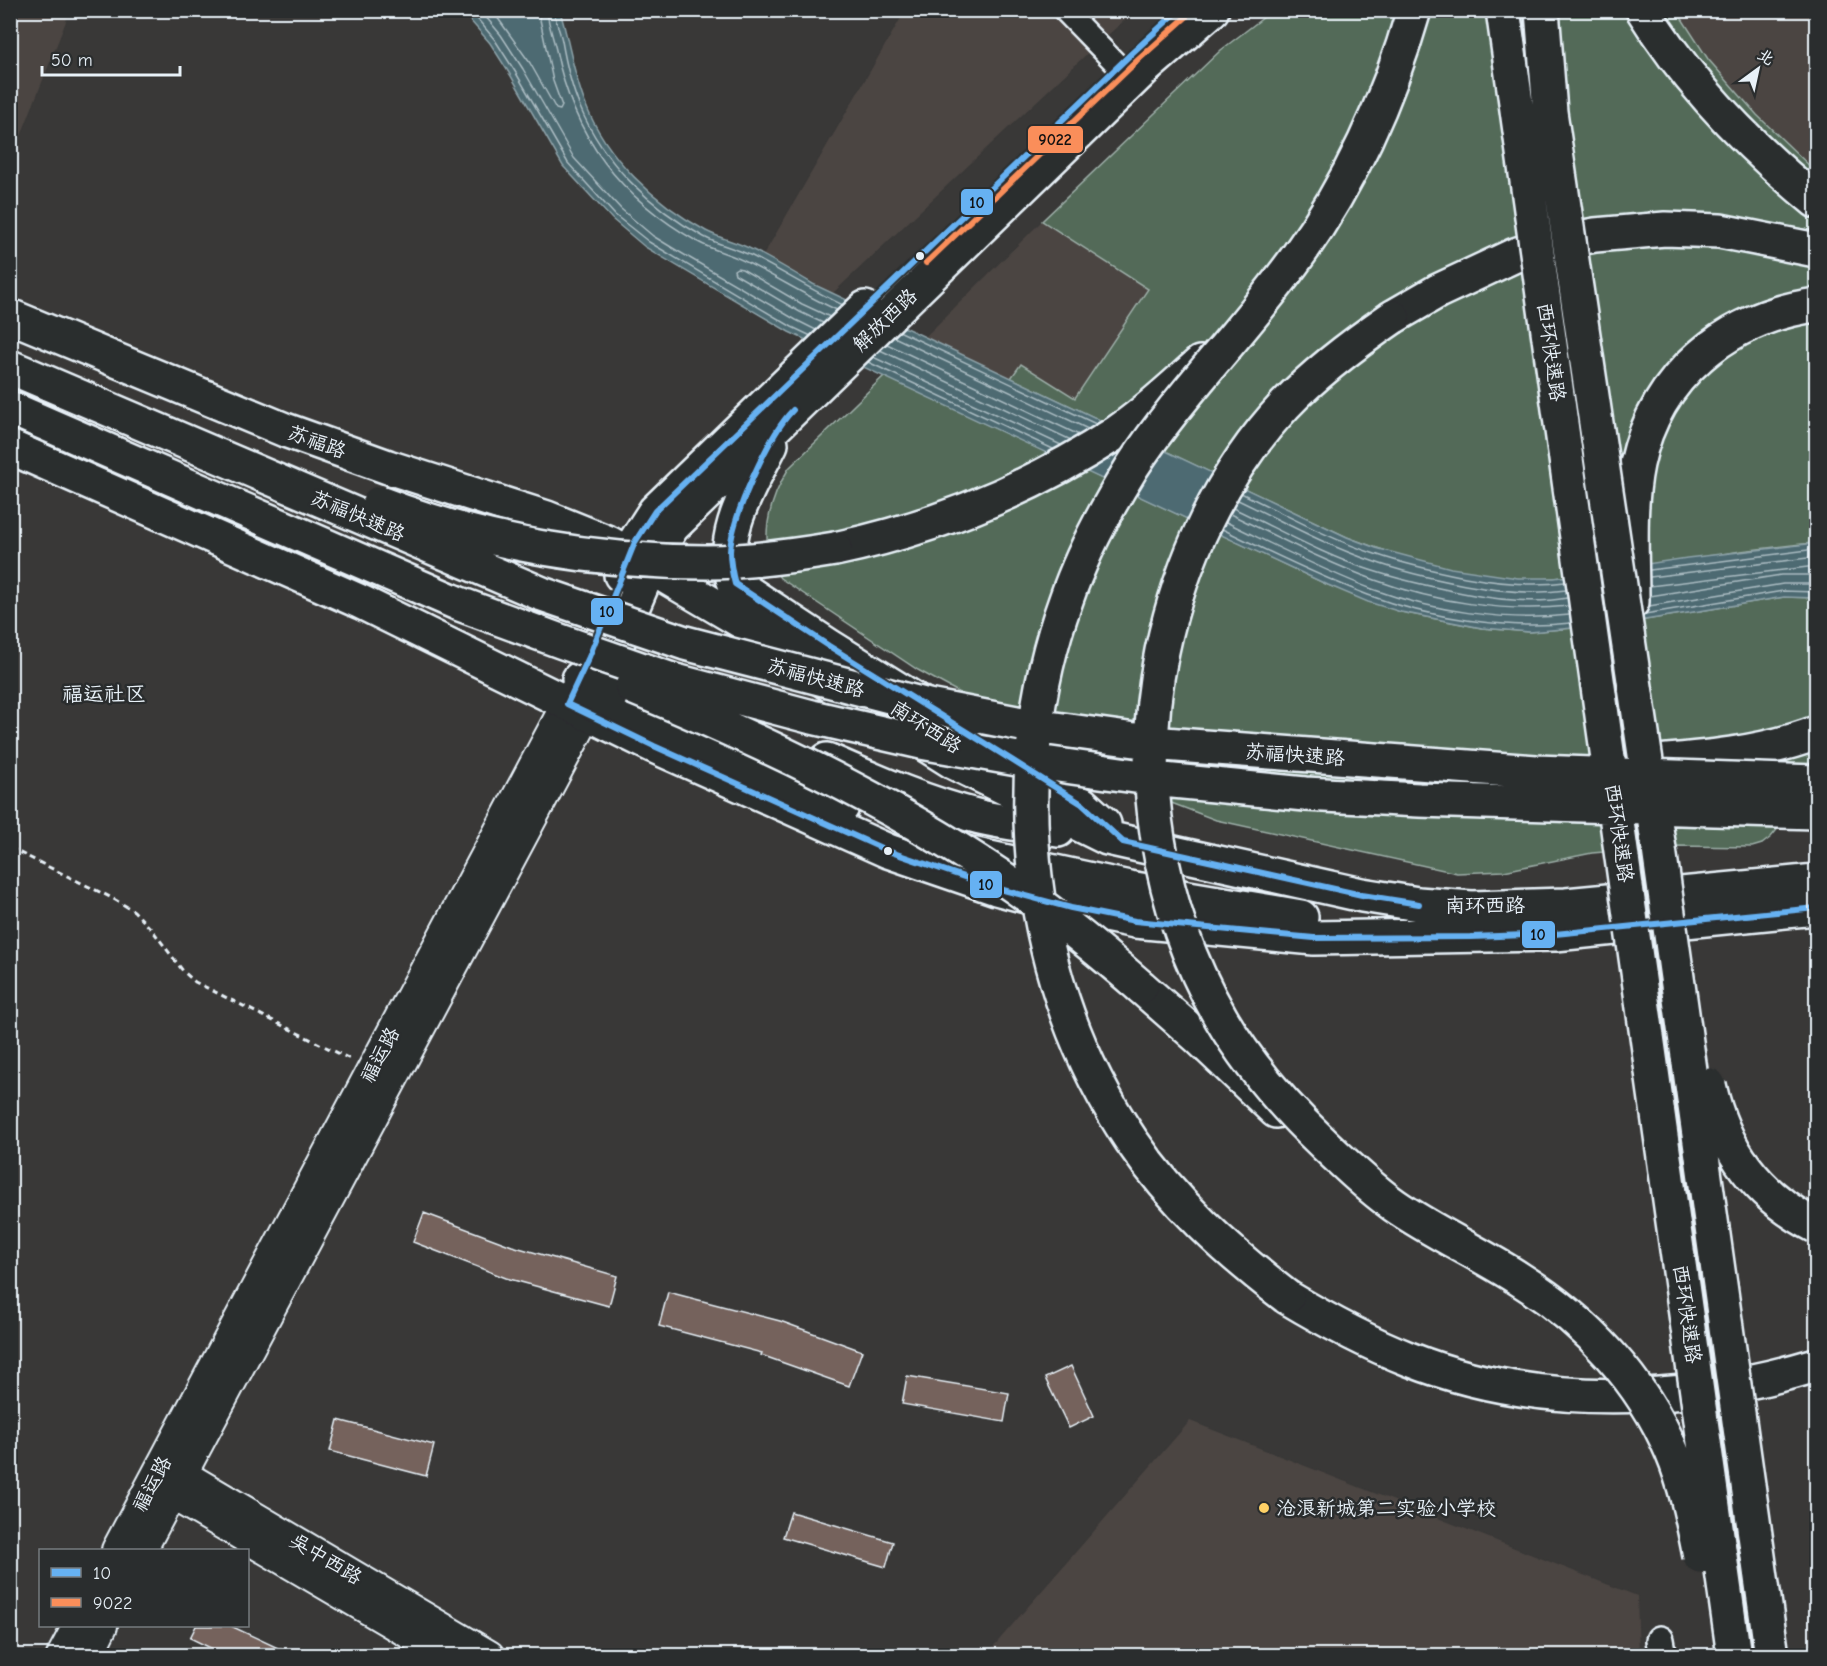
<svg xmlns="http://www.w3.org/2000/svg" width="1827" height="1666" font-family="'Comic Neue','LXGW WenKai TC',sans-serif">
	<rect width="100%" height="100%" fill="#393837"/>
	<filter id="ink" filterUnits="userSpaceOnUse"><feTurbulence type="fractalNoise" baseFrequency=".0167" numOctaves="2"/><feDisplacementMap in="SourceGraphic" scale="12" xChannelSelector="R" yChannelSelector="G"/><feConvolveMatrix kernelMatrix="1 2 1 2 8 2 1 2 1" color-interpolation-filters="sRGB"/></filter>
	<g filter="url(#ink)">
		<path fill="#4b4542" d="M11,10l59,1 -59,150 -1,-150z
			M905,11h230l-43,38 -259,244 -70,-37z
			M1677,11h139v161l-59,-57 -49,-56z
			M1042,221l106,68 -73,109 -54,-34 -10,14 -86,-41z
			M1190,1421l447,175 2,59h-653z"/>
		<path fill="#526b58" stroke="#9daea8" stroke-width="1.5" d="M1272,11h405l31,48 49,56 59,57v371c-22,1 -45,5 -67,7 -64,9 -130,22 -194,28 -67,6 -146,-17 -208,-41l-336,-159 10,-14 54,34 73,-109 -106,-68 179,-171z
			M884,376l444,209 73,27 80,16 49,4 97,-9 157,-26 32,1v184l-45,55 -9,7 -10,3 -77,-1 -83,7 -88,18 -47,2 -241,-53 -76,-29 -222,-121 -138,-92c-24,-33 -11,-78 9,-110z"/>
		<path fill="#4e6b72" stroke="#8ca1a8" stroke-width="1.5" d="M462,11h98c9,30 13,62 25,92 21,55 70,100 121,128 15,8 32,11 47,19 20,10 40,22 60,34l534,253 29,11 75,20 67,10h36l133,-20 129,-15v55l-32,-1 -157,26 -97,9 -48,-4 -81,-16 -33,-10 -40,-17 -539,-253 -144,-85 -33,-28 -49,-53 -52,-90 -21,-33z"/>
		<g fill="none" stroke-linecap="round" stroke-linejoin="round">
			<path stroke="#aabbc2" stroke-width="1.5" d="M470,10l25,30 21,33 52,90 47,52 34,27 143,85 19,9
				M480,10l21,25 22,34 51,89 47,51 32,27 23,14 120,70 20,10
				M492,10l38,53 26,46 4,1 2,-4 -9,-25 -15,-71
				M547,10c1,14 6,27 9,40 18,88 64,148 142,192 16,9 34,12 50,21 30,15 58,33 89,47
				M554,10c1,11 6,21 8,31 4,23 9,45 18,66 23,56 71,101 124,130 15,8 31,11 46,18 32,16 61,35 93,50
				M823,323l-23,-11 -65,-38 -1,-4 3,-2 5,1 60,35 28,13
				M899,331l197,93
				M894,337l194,92
				M887,344l192,91
				M880,350l191,90
				M873,357l188,88
				M868,362l185,87
				M1241,493c44,21 88,46 134,61 29,10 60,17 90,23 33,6 67,10 100,5
				M1238,500c44,21 87,45 134,61 30,11 62,18 93,24 33,6 68,10 101,5
				M1233,508c45,21 90,47 137,62 31,10 62,17 93,23 34,7 70,11 104,5
				M1230,514c48,23 95,48 145,66 61,22 130,33 194,26
				M1226,522c48,23 96,48 146,67 60,22 134,33 198,26
				M1222,529c48,23 96,47 146,66 61,23 139,35 203,28
				M1650,570l166,-21
				M1650,577l166,-20
				M1650,586l166,-20
				M1650,596l131,-21h35
				M1649,606l134,-22h33
				M1645,614l138,-23 33,1"/>
		</g>
		<path fill="#74625b" stroke="#e8f1f8" stroke-width="1.5" d="M424,1213l88,33 105,30 -8,30 -103,-28 -93,-36z
			M668,1292l112,29 82,30 -13,35 -88,-31 1,-2 -103,-27z
			M1071,1366l23,50 -25,12 -24,-50z
			M907,1376l102,17 -5,29 -102,-18z
			M338,1420l96,25 -8,31 -96,-25z
			M791,1512l102,30 -7,25 -103,-30z
			M196,1626h35l64,30h-68l-37,-18z"/>
		<g fill="none" stroke-linecap="round" stroke-linejoin="round">
			<defs>
				<path id="minor" d="M1064,10l68,70"/>
				<path id="tertiary" d="M1660,1640l3,16"/>
				<path id="secondary" d="M166,1465l323,191
					M155,1484l285,167
					M117,1550l450,-846
					M141,1550l446,-836
					M62,1656l16,-30
					M87,1656l15,-30"/>
				<path id="primary" d="M10,316l275,114 103,37 159,51 62,25 181,107 35,31 130,82 152,75 255,57 56,9 54,4 94,-3 250,-24
					M771,444c-20,41 -55,93 -36,140l94,62 253,158 22,20
					M10,447l351,155 293,144 234,105 108,37 75,20 64,13 179,17 241,-4 261,-26
					M621,575l14,-33 20,-31 210,-203
					M579,679l263,128
					M587,714l69,-162 16,-25 474,-460 66,-57
					M827,760c50,22 100,44 153,57 26,6 52,9 78,13
					M966,853l163,35 172,29"/>
				<path id="trunk" d="M1643,10c46,75 106,136 173,191
					M1393,317l45,-26 77,-36 36,-12 44,-8 70,-6 55,2 96,19
					M835,549c99,-21 195,-60 281,-116 30,-20 57,-46 84,-70
					M1632,602c0,-44 -4,-95 5,-138 19,-89 91,-147 179,-159
					M1633,764c62,-5 125,-9 183,-31
					M1141,987l57,50 78,74
					M1287,1297c40,24 79,45 122,62 128,51 278,45 407,6"/>
			</defs>
			<use href="#minor" stroke="#e8f1f8" stroke-width="26"/>
			<use href="#tertiary" stroke="#e8f1f8" stroke-width="32"/>
			<use href="#secondary" stroke="#e8f1f8" stroke-width="34"/>
			<use href="#primary" stroke="#e8f1f8" stroke-width="38"/>
			<use href="#trunk" stroke="#e8f1f8" stroke-width="38"/>
			<path stroke="#e8f1f8" stroke-width="3" stroke-dasharray="6 4.5" stroke-linecap="butt" d="M10,848l102,50 22,13 19,20 30,40 12,11 155,77"/>
			<use href="#minor" stroke="#2a2d2e" stroke-width="21"/>
			<use href="#tertiary" stroke="#2a2d2e" stroke-width="27"/>
			<use href="#secondary" stroke="#2a2d2e" stroke-width="30"/>
			<use href="#primary" stroke="#2a2d2e" stroke-width="33"/>
			<use href="#trunk" stroke="#2a2d2e" stroke-width="33"/>
			<defs>
				<path id="trunk-bridge" d="M1503,10l231,1646
					M1542,10l8,102 109,737 113,807
					M1393,317c-38,26 -76,54 -108,88 -64,68 -104,156 -123,246 -26,124 -4,258 59,367 27,47 64,89 103,126 22,21 45,43 70,61 40,28 86,48 127,75 65,41 121,100 151,172 14,33 21,69 28,104
					M10,367l532,227 143,49 243,63 99,19 137,19 372,28 280,10
					M10,408l447,195 106,39 109,38 140,37 109,25 102,18 140,20 142,14 114,6 397,12
					M379,503c103,40 218,59 328,59 43,0 86,-6 128,-13
					M632,687c128,53 254,112 369,190 49,33 95,71 140,110
					M1709,1085c14,64 48,111 107,141
					M1287,1297c-59,-45 -114,-95 -156,-157 -105,-156 -129,-364 -65,-540 16,-47 40,-91 66,-133 49,-75 113,-137 165,-210 54,-75 91,-157 117,-247"/>
			</defs>
			<use href="#trunk-bridge" stroke="#e8f1f8" stroke-width="38" stroke-linecap="butt"/>
			<use href="#trunk-bridge" stroke="#2a2d2e" stroke-width="33"/>
			<defs>
				<path id="bus-1" d="M1179,10l-47,43 -477,458 -20,31 -46,115 -22,47 87,42 234,105 108,37 75,20 64,13 179,17 157,-1 84,-3 261,-26
					M793,410c-24,24 -62,108 -63,142 0,11 2,21 5,32l94,62 253,158 41,38 239,53 57,9"/>
				<path id="bus-2" d="M926,263l212,-203 48,-43"/>
			</defs>
			<use href="#bus-1" stroke="#2a2d2e" stroke-width="10"/>
			<use href="#bus-2" stroke="#2a2d2e" stroke-width="10"/>
			<use href="#bus-1" stroke="#66b1f2" stroke-width="6"/>
			<use href="#bus-2" stroke="#fa8e5a" stroke-width="6"/>
		</g>
	</g>
	<g fill="#e8f1f8" stroke="#2a2d2e" stroke-width="2">
		<circle cx="920" cy="256" r="5"/>
		<circle cx="888" cy="851" r="5"/>
	</g>
	<circle fill="#ffd166" stroke="#2a2d2e" stroke-width="2" cx="1264" cy="1508" r="6"/>
	<g text-anchor="middle" dominant-baseline="central" stroke-width="5" stroke-linejoin="round" paint-order="stroke">
		<g font-size="20" fill="#e8f1f8" stroke="#2a2d2e">
			<text transform="translate(885 320) rotate(-44)">解放西路</text>
			<text transform="translate(1551 352) rotate(82)">西环快速路</text>
			<text transform="translate(317 442) rotate(20)">苏福路</text>
			<text transform="translate(358 516) rotate(23)">苏福快速路</text>
			<text transform="translate(816 678) rotate(15)">苏福快速路</text>
			<text transform="translate(926 727) rotate(33)">南环西路</text>
			<text transform="translate(1295 755) rotate(4)">苏福快速路</text>
			<text transform="translate(1619 833) rotate(82)">西环快速路</text>
			<text x="1485" y="905">南环西路</text>
			<text transform="translate(380 1055) rotate(-62)">福运路</text>
			<text transform="translate(1687 1314) rotate(82)">西环快速路</text>
			<text transform="translate(152 1484) rotate(-62)">福运路</text>
			<text transform="translate(326 1559) rotate(31)">吴中西路</text>
		</g>
		<g font-size="20" fill="#e8f1f8" stroke="#2a2d2e" text-anchor="start">
			<text x="1276" y="1508">沧浪新城第二实验小学校</text>
		</g>
		<g font-size="21" fill="#e8f1f8" stroke="#2a2d2e">
			<text x="104" y="694">福运社区</text>
		</g>
	</g>
	<g stroke="#2a2d2e" stroke-width="2">
		<rect x="1027" y="125" width="57" height="29" rx="6" fill="#fa8e5a"/>
		<rect x="960" y="188" width="34" height="28" rx="6" fill="#66b1f2"/>
		<rect x="590" y="597" width="34" height="29" rx="6" fill="#66b1f2"/>
		<rect x="969" y="870" width="34" height="29" rx="6" fill="#66b1f2"/>
		<rect x="1521" y="920" width="35" height="29" rx="6" fill="#66b1f2"/>
	</g>
	<g font-size="16" text-anchor="middle" font-weight="bold" fill="#111">
		<text x="1055" y="145">9022</text>
		<text x="977" y="208">10</text>
		<text x="607" y="617">10</text>
		<text x="986" y="890">10</text>
		<text x="1538" y="940">10</text>
	</g>
	<rect width="1827" height="1666" fill="none" stroke="#2a2d2e" stroke-width="36"/>
	<rect x="18" y="18" width="1791" height="1630" fill="none" stroke="#e8f1f8" stroke-width="2" filter="url(#ink)"/>
	<rect x="39" y="1549" width="210" height="78" fill="#2a2d2e" stroke="#767b7f" stroke-width="1.5"/>
	<rect x="51" y="1568" width="30" height="9" fill="#66b1f2" stroke="#767b7f" stroke-width="1.5"/>
	<text x="93" y="1579" font-size="18" fill="#e8f1f8">10</text>
	<rect x="51" y="1598" width="30" height="9" fill="#fa8e5a" stroke="#767b7f" stroke-width="1.5"/>
	<text x="93" y="1609" font-size="18" fill="#e8f1f8">9022</text>
	<g transform="translate(1758 69) rotate(33)" stroke="#2a2d2e" stroke-width="4.5" paint-order="stroke">
	<path d="M0-4.5L10 22L0 15L-10 22Z" fill="#e8f1f8"/>
	<text y="-9" font-size="16" font-weight="bold" text-anchor="middle" fill="#e8f1f8">北</text>
	</g>
	<path d="M42 66v9h138v-9" fill="none" stroke="#e8f1f8" stroke-width="3"/>
	<text x="51" y="66" font-size="18" fill="#e8f1f8" stroke="#2a2d2e" stroke-width="4.5" paint-order="stroke">50 m</text>
</svg>
